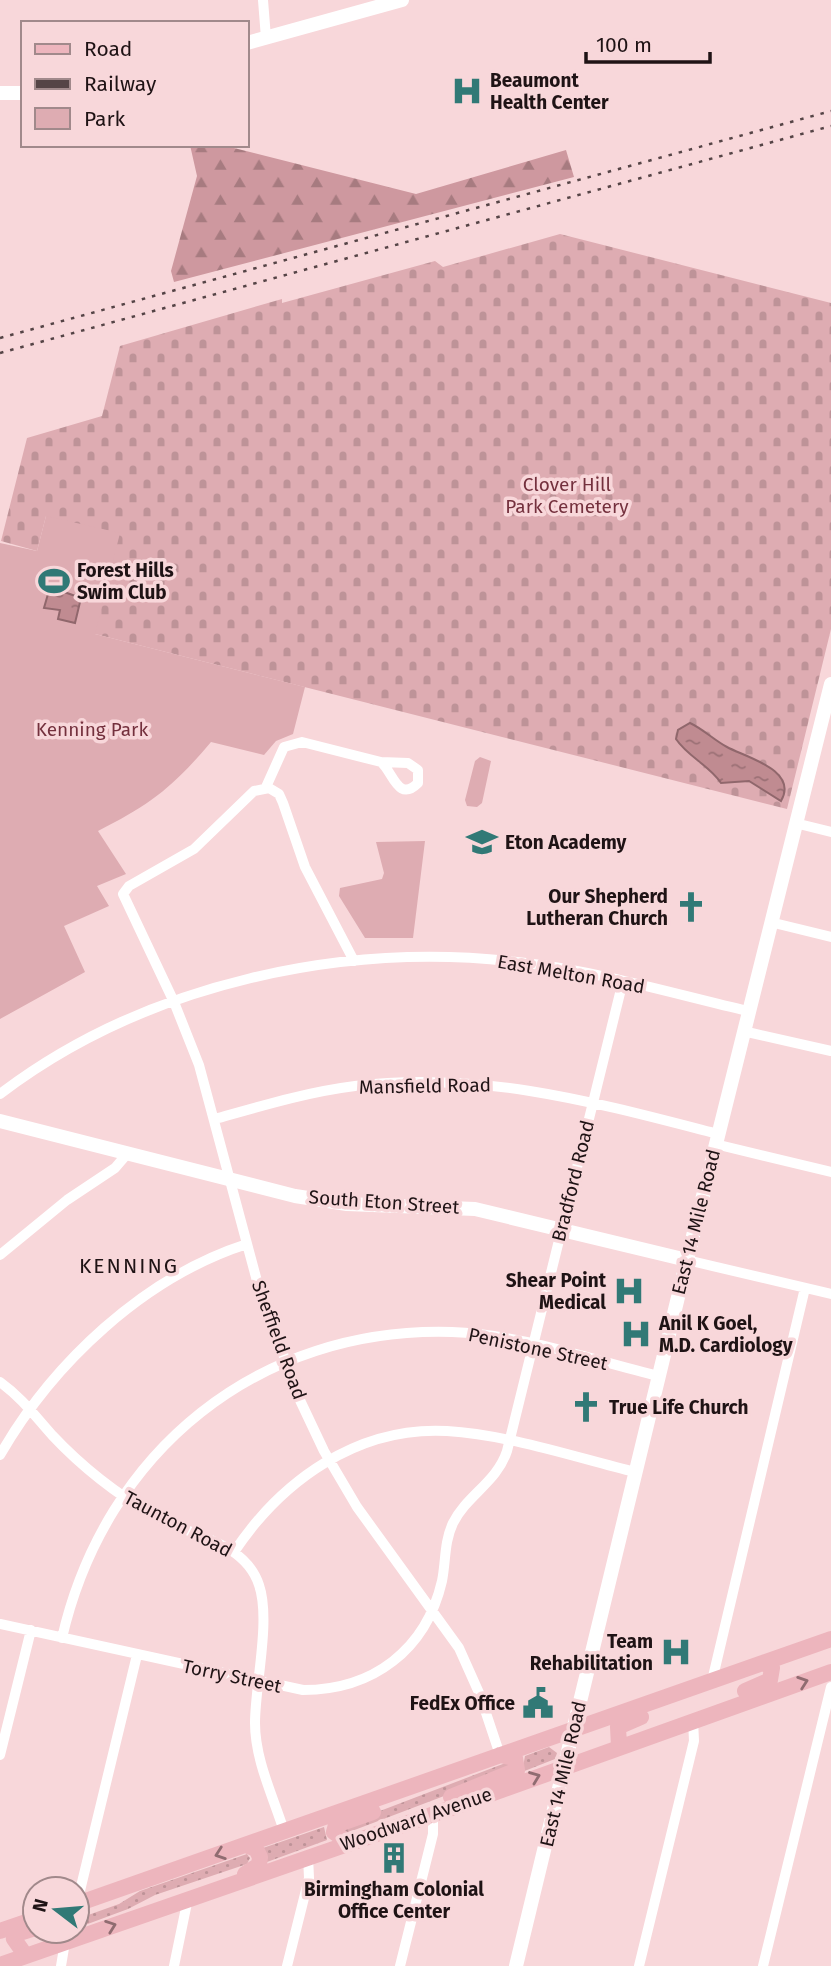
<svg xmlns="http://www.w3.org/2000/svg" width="831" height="1966" font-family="'Fira Sans',sans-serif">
	<defs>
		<pattern id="grass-dots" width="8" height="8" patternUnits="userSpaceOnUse" patternTransform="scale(1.75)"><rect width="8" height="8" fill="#deacb2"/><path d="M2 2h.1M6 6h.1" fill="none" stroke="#be9398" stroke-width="1.8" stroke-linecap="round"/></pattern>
		<pattern id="forest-firs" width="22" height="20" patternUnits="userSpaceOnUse" patternTransform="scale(1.75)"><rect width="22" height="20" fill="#ce989f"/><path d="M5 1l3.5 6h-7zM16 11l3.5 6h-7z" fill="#a77b80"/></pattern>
		<pattern id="cemetery-stones" width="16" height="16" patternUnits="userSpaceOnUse" patternTransform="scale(1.75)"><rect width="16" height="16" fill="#deacb2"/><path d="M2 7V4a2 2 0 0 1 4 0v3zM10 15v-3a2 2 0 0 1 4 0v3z" fill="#be9398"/></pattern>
		<pattern id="water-ripples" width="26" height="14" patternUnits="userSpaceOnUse" patternTransform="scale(1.75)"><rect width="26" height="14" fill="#c08b91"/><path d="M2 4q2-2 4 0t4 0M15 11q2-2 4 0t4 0" fill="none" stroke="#9b7075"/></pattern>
	</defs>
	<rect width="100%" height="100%" fill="#f8d7da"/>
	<path fill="url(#grass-dots)" d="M549,1747l8,6 -2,6 -33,13 3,-16z
		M508,1762l4,1 -10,11 -158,60 2,-10z
		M324,1827l3,13 -60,22 -4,-14z
		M247,1854l3,4 -3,6 -92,31 -27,14 -51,19v-9l42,-15 21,-13z"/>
	<path fill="url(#forest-firs)" d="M190,145h32l194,49 150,-44 8,27 -400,105 -3,-11 26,-95z"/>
	<path fill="url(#cemetery-stones)" d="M560,234l271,69v326l-44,180 -692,-175 -49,-118 -9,35 -36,-10 26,-103 75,-22 18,-70 162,-47v4l153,-42 8,6z"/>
	<path fill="#deacb2" d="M46,516l74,17 -25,101 210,53 -12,47 -17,7 -12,14 -53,-13c-39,46 -60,62 -113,89l28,43 -29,12 12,20 -45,20 21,46 -85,47v-476l37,8z
		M480,757l11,4 -9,42 -5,4 -10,-1 -2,-6 10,-39z
		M425,841l-12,97h-48l-26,-42 1,-8 42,-9 2,-6 -8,-31z"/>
	<path fill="url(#water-ripples)" stroke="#90676c" stroke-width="2" d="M50,587l31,11 -6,25 -17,-4 2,-9 -16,-2z
		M690,723c13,6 24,17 37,24 18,10 72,23 54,54l-32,-20 -28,2c-12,-18 -33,-26 -45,-44l2,-9z"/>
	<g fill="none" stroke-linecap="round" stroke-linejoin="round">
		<path stroke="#fff" stroke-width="10" d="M263,0l3,38
			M266,787l18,-40 18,-5 79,20c12,10 17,41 37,21v-13l-10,-7 -27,-1
			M795,823l36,9
			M770,922l61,15
			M354,961l-49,-94 -22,-64 -4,-9 -10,-6 -15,3 -60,58 -65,37 -6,8 51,108 25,63 58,216 41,115 26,55 33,56 102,141 21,47 20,60
			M743,1031l88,20
			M0,1094c146,-111 346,-154 526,-131 75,9 149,31 222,48
			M215,1119c46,-13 92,-27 140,-33 125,-16 243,17 363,48
			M715,1144l116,28
			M0,1255l67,-55 48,-32 12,-14
			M687,1260l144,34
			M0,1382c21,15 35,34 52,53 30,32 66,60 104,82 36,19 89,25 103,68 12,35 -4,100 -4,138 0,37 18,73 29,108
			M0,1455c53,-92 144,-178 247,-211
			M234,1552c48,-72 124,-126 213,-121 63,4 127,26 188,41
			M0,1624l303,66c70,0 123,-40 139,-109 4,-20 2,-39 11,-58 14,-28 44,-41 54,-72l116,-470
			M62,1638c43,-187 197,-312 390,-306 68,2 140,28 206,44
			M712,1681l93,-393
			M0,1755l31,-125
			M421,1882l12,-48v-22
			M77,1903l60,-248
			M61,1966l4,-24
			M174,1966l14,-68
			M287,1966l22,-88 -1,-22
			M400,1966l18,-72
			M639,1966l55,-225 -1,-21
			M763,1966l68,-279"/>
		<path stroke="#fff" stroke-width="14" d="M247,43l155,-43
			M0,93h23
			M0,1121l295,75 52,8 128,5 212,51
			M516,1966l171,-706 144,-576"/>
		<path stroke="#edb5bd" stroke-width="16" d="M745,1691l25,-11 2,-12 -8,-5
			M619,1746l-1,-19 23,-10
			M451,1797l66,-27 -2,-12 -15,-3
			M349,1843l-15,-11 2,-7 37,-13
			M245,1874l14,-9 1,-8 -4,-8 -10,-4
			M77,1904l754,-265
			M0,1931l26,-9
			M26,1956l-12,-17 5,-6 16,-5
			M0,1965l460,-160 371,-133"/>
		<path stroke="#554446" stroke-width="2.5" stroke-dasharray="3.5 7" stroke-linecap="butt" d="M0,338l831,-227
			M0,353l831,-227"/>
	</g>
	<defs><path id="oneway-chevron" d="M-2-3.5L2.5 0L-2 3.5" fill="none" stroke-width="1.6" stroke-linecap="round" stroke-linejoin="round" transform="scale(1.75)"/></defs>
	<g stroke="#906c71">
		<use href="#oneway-chevron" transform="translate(803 1682) rotate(-19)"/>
		<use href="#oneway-chevron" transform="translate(535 1777) rotate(-21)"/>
		<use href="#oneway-chevron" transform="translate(220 1854) rotate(161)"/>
		<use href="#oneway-chevron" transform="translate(111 1926) rotate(-20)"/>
	</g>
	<defs>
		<symbol id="hospital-bare" viewBox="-9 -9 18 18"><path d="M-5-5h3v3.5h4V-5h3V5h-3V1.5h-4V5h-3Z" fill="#317976" stroke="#f8d7da" stroke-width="2.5" paint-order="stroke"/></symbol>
		<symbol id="stadium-bare" viewBox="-9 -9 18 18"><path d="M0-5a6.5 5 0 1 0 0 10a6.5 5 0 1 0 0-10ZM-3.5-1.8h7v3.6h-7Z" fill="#317976" stroke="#f8d7da" stroke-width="2.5" paint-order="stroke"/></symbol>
		<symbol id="school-bare" viewBox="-9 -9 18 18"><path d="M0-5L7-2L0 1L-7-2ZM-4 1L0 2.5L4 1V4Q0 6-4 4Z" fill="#317976" stroke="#f8d7da" stroke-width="2.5" paint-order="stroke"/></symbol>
		<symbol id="church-bare" viewBox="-9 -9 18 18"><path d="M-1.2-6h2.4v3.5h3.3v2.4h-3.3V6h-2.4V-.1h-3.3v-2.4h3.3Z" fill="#317976" stroke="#f8d7da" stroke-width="2.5" paint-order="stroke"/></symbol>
		<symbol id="civic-bare" viewBox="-9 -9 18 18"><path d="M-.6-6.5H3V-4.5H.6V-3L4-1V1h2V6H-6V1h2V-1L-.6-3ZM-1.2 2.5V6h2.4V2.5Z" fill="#317976" stroke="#f8d7da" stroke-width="2.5" paint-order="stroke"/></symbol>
		<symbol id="building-bare" viewBox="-9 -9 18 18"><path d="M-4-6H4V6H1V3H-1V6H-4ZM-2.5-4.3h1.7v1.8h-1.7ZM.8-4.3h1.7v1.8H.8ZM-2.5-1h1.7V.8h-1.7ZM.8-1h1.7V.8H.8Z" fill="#317976" stroke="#f8d7da" stroke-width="2.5" paint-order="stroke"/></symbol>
	</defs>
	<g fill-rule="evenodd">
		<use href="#hospital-bare" x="445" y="69" width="44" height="44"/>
		<use href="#stadium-bare" x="32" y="559" width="44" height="44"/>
		<use href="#school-bare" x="460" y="820" width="44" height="44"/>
		<use href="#church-bare" x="669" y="885" width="44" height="44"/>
		<use href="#hospital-bare" x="607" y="1269" width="44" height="44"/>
		<use href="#hospital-bare" x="614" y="1312" width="44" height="44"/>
		<use href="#church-bare" x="564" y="1385" width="44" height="44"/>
		<use href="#hospital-bare" x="654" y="1630" width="44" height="44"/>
		<use href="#civic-bare" x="516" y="1681" width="44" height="44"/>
		<use href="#building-bare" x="372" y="1836" width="44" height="44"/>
	</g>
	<g text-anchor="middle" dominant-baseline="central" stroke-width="7" stroke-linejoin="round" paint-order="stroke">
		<g font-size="19" font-weight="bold" fill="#1f1315" stroke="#f8d7da" text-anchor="start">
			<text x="490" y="80">Beaumont<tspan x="490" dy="22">Health Center</tspan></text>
			<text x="77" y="570">Forest Hills<tspan x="77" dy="22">Swim Club</tspan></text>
			<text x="505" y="842">Eton Academy</text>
			<text x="668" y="896" text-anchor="end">Our Shepherd<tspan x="668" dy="22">Lutheran Church</tspan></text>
			<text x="606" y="1280" text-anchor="end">Shear Point<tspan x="606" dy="22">Medical</tspan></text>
			<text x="659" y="1323">Anil K Goel,<tspan x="659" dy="22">M.D. Cardiology</tspan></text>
			<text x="609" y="1407">True Life Church</text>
			<text x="653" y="1641" text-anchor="end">Team<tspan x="653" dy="22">Rehabilitation</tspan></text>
			<text x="515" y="1703" text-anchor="end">FedEx Office</text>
			<text x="394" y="1889" text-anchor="middle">Birmingham Colonial<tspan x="394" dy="22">Office Center</tspan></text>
		</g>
		<g font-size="19" fill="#74303d" stroke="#f8d7da">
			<text x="567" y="484">Clover Hill<tspan x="567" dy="22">Park Cemetery</tspan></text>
			<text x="92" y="729">Kenning Park</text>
		</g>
		<g font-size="19" fill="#1f1315" stroke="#f8d7da">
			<text transform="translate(571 974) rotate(10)">East Melton Road</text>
			<text transform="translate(425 1086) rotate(-1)">Mansfield Road</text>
			<text transform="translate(573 1181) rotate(-76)">Bradford Road</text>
			<text transform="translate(384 1202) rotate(4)">South Eton Street</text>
			<text transform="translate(696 1222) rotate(-76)">East 14 Mile Road</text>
			<text transform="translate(279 1340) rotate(70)">Sheffield Road</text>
			<text transform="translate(538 1349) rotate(12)">Penistone Street</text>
			<text transform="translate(178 1524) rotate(28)">Taunton Road</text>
			<text transform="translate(232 1676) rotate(12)">Torry Street</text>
			<text transform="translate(563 1774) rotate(-77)">East 14 Mile Road</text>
			<text transform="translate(416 1819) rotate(-19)">Woodward Avenue</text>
		</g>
		<g font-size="21" letter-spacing="2" fill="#1f1315" stroke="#f8d7da">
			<text x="129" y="1266">KENNING</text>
		</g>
	</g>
	<rect x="21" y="21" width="228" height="126" fill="#f8d7da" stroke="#a1898b" stroke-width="2"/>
	<rect x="35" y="44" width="35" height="10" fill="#edb5bd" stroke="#a1898b" stroke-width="2"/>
	<text x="84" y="56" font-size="21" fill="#1f1315">Road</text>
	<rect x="35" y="79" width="35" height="10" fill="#554446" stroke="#a1898b" stroke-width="2"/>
	<text x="84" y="91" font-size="21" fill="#1f1315">Railway</text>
	<rect x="35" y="108" width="35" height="21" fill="#deacb2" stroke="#a1898b" stroke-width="2"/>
	<text x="84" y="126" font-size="21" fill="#1f1315">Park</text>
	<g transform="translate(56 1910) rotate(286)"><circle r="33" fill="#f8d7da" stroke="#a1898b" stroke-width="2"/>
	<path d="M0-5L12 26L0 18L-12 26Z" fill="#317976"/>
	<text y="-10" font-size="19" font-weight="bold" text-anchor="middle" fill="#1f1315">N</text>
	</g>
	<path d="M586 52v10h124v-10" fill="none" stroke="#1f1315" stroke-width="3.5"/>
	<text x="596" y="52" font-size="21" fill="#1f1315" stroke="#f8d7da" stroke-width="5" paint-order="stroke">100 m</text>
</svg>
